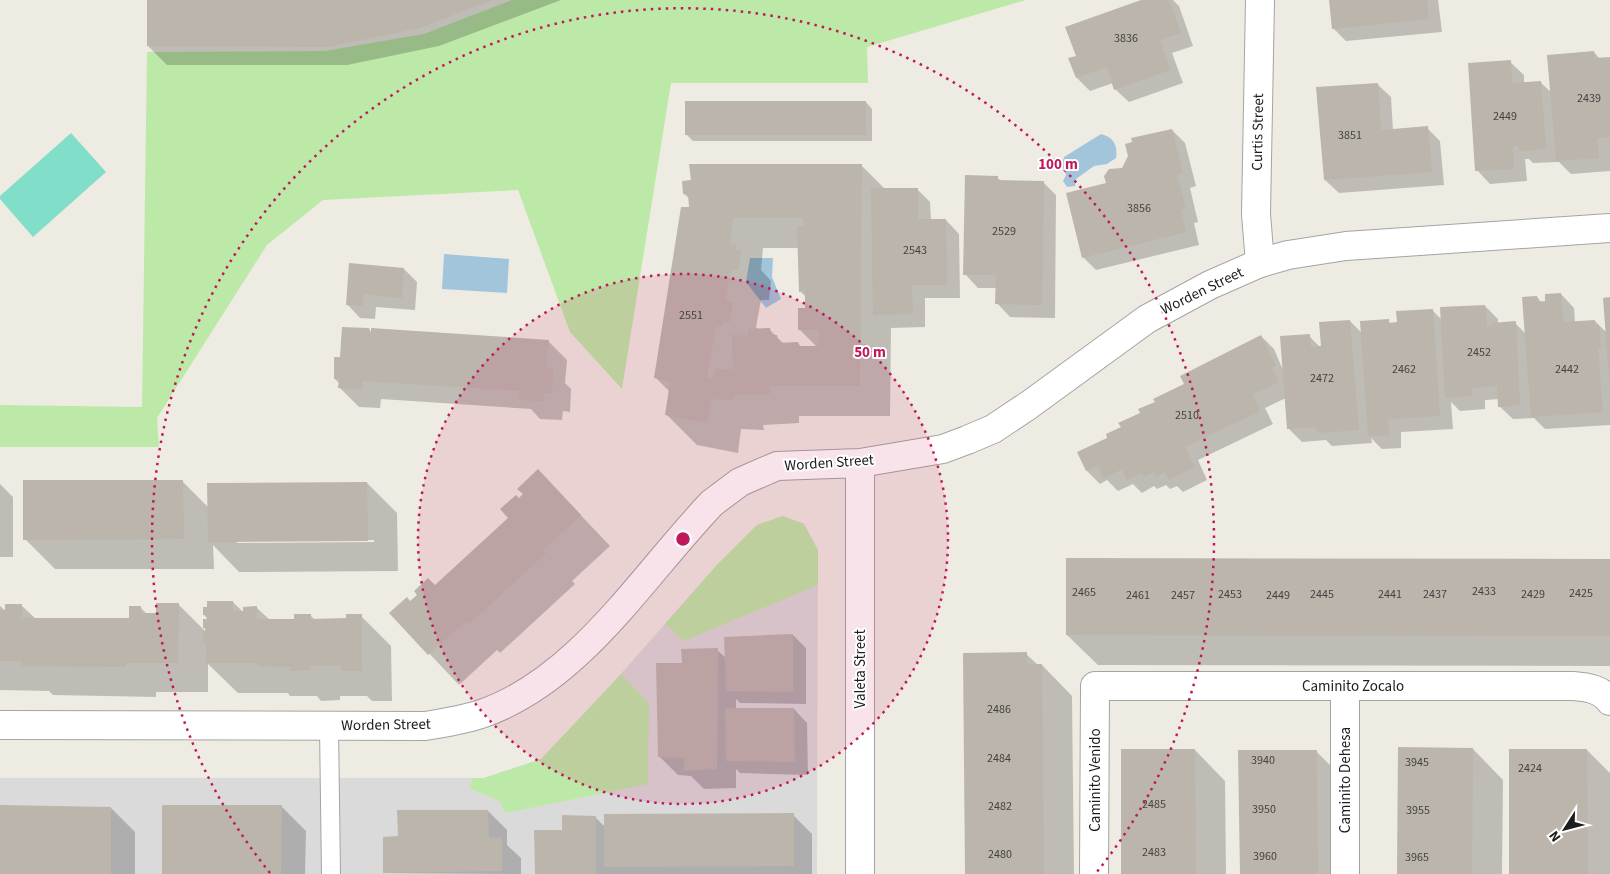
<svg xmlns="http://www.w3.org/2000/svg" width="1610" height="874" font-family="'Source Sans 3',sans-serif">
	<rect width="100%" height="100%" fill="#eeece2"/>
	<path fill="#dbdada" d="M783,516l21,8 14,26 -1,324h-817v-96h484l57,-19 48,-49 127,-144 41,-41z"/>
	<path fill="#bde9a8" d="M512,0h514l-159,47 1,36h-197l-49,306 -52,-57 -52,-142 -195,10 -56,45 -110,173 2,29h-159v-42l142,2 5,-355 178,-1 99,-17z
		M783,516l21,8 14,26v35l-134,56 -19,-17 51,-58 41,-41z
		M621,674l28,29 -1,81 -143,29 -5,-12 -30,-12 2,-11h12l57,-19z"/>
	<path fill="#80dec9" d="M71,133l35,39 -73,65 -33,-38v-3z"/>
	<path fill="#a2c5dc" d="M1101,134c13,3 17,12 15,24l-9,6 -13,2 -18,13 -1,7 -8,1 -4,-6 3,-6 -4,-10 2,-8z
		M444,254l65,5 -2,34 -65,-4z
		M750,258h23l-1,19 9,22 -15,9 -20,-26z"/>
	<path fill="#0003" fill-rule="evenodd" d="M148,0h413l-122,46 -92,19h-180l-19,-19z
		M1145,0h28l6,6 14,40 -21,7 11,30 -54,19 -14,-13 -2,-6 -23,8 -13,-13v-22z
		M1330,0h108l4,32 -96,9 -13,-13z
		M1594,52l6,7 10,-1v113l-39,3 -12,-12 -26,1 -4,-4h-4l2,22 -37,3 -13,-14 33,-108 14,13v8l16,-1 12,11z
		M1377,84l14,13 2,33 34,-2 13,13 4,44 -105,8 -14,-13z
		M866,102l6,7v32h-179l-6,-6z
		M1172,130l13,13 11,43 -6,2 8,34 -4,1 5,22 -103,25 -13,-13 25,-73 15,-15z
		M861,165l24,24h32l13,13 1,18h15l13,14 1,64h-35v29l-34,1 -1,88h-91v7l-36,2 1,5 -23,-1 -3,24 -41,-8 -31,-31 4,-22 -14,-14 34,-170v-9l-6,-5zM763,248h36l1,43 6,6 1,13 -7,20 18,18h-16l-4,-5 -14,1 -14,-14h-11l-3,-3 5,-27h8l2,-19 -10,-11z
		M997,177l4,4 42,1 13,13 -1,123 -45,-1 -13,-14v-15h-19l-13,-14z
		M350,264l54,5 13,13 -2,28 -39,-3 -1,12 -15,-1 -13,-14z
		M1561,294l13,14 1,15 20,-2 12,12 3,-34v126l-65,4 -11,-11 -21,1 -14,-13v-7l-14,1v9l-25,2 -9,-9 2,27 -52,3v16l-19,1 -11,-11 1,5 -40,3 -6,-6 -24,2 -14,-14 -2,-30 -21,10 8,16 -75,36 9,20 -24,12 -6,-6 -7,3 -4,-4 -9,4 -3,-3 -12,7 -9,-9 -15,7 -11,-11 -7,4 -13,-13 22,-33 13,-11 34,-25 105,-66 13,13 9,21 26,-34 11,11 30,-26 12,12 26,-12 4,3 41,-13 9,9 43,-14 13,13v5l17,-1 11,11 11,-37 5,6z
		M369,330l3,3 176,8 19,19 -2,23 6,6 -1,23 -7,-1 -1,9 -22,-1 -9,-10 -150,-10 -1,9 -21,-1 -19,-19v-4l-5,-5 6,-21z
		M538,470l72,76 -38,35 3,3 -75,69 -3,-3 -38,35 -68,-72 44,-26 75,-69 9,-19 5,-5z
		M182,481l26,26 159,-24 30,30 1,58 -159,1 -26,-27 1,24h-159l-30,-30zM237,540h137v2l-137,1z
		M0,484l13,13v60h-13z
		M1610,560v106l-512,-1 -31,-30z
		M233,602l11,11 13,-5 13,12h25l15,-5 5,5h32l14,-4 30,30 1,55h-20l-5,-5h-27v4l-19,1 -4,-5h-27l-2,-3h-50l-30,-29v28h-52v5l-103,-2 -4,-4 -49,-1v-84l7,6 15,-6 14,13h94l11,-11 6,6h10l21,-10 27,27 -1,-11h5l-5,-5z
		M793,635l13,13v56l-66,-1 -4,-4v11l58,-1 13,14 1,52 -68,-2 -4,-4v19l-32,1 -13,-13 -13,-1 -19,-19 25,-92 33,-14 9,8z
		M1026,654l12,11h4l30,31 2,178h-108z
		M1473,749l30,31 -1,94h-104z
		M1195,750l30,31 1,93h-103z
		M1587,750l23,23v101h-99z
		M1316,751l31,31 1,92h-107z
		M0,806l111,2 24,24v42h-135z
		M282,807l24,24 -1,43h-142z
		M488,811l19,19v15l14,13v16l-137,-1 15,-36z
		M793,815l19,19v40h-276l27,-42 33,-14 9,9z"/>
	<path fill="#bbb5ac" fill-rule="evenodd" d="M147,0h345l-72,28 -92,19 -181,-1z
		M1141,0h28l12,33 -21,7 10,30 -56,20 -7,-23 -31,11 -8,-20 8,-2 -11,-29z
		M1329,0h98l2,19 -97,10z
		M1594,51l1,7 15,-1v80l-13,1 2,20 -43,3 -9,-106z
		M1511,60l1,23 29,-2 5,68 -27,2 -1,-5h-5l1,23 -39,2 -7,-108z
		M1378,83l3,47 47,-4 4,46 -108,8 -8,-93z
		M685,101h181v34h-181z
		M1172,129l11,44 -6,2 9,34 -5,1 5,22 -104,26 -16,-65 40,-10 -2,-7 5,-7 13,-1 6,-12 -3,-12 7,-2 -1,-4z
		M689,164h173l-2,222h-91l1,8 -37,1 1,5 -23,-1 -4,24 -42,-8 5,-33 -16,-4 27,-171h8l-1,-13h-5l-1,-13 9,-1zM733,218h70l1,8h-7l2,66 6,-1v17h-7v22h21l-1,16h-19l-1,-4 -20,1 -1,-8h-6l-1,-7 -22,1v7l-16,-1 1,34h-18l-2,10 -6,-1 9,-52 6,1 1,-5h7l3,-20 -8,-1 6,-31h8l2,-20h-5v-6l-6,-1z
		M965,175l33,1v4l46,1 -2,124 -47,-1 1,-29h-33z
		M871,188h47v31h28l1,66h-35l1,29 -40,1z
		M349,263l55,5 -2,30 -39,-4v12l-17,-1z
		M1561,293l2,29 32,-2v5h4l2,22 -3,1 5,64 -72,5 -9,-120 15,-1 1,6 7,-1v-7z
		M1610,297v81h-1l-6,-80z
		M1485,305l2,22 5,-1v-3l24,-2 4,84 -22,2 -1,-21 -25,2v8l-27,2 -5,-91z
		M1433,309l7,107 -52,3 1,16 -21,1 -8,-115 29,-2v4l8,-1 -1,-11z
		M1350,320l9,110 -42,3 -1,-6 -29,2 -7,-93 30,-2 1,13 10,-1 -2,-24z
		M342,327l27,1 2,6v-6l178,12 -3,28h7l-1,25h-8v8l-25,-1 1,-9 -158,-10v9l-24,-2 1,-9h-5v-22h6z
		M1261,335l15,31 -4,2 7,14 -26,12 7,17 -75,36 10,20 -26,13 -4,-8 -9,5 -2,-5 -11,5 -2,-4 -14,7 -5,-11 -18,10 -6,-13 -12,5 -9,-19 30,-14 -1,-4 15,-7 -3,-4 22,-10 -2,-4 17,-7 -2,-3 31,-15 -4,-8z
		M538,469l43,46 -38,35 3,3 -77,71 -3,-3 -38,34 -39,-42 18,-16 3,4 7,-6 -3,-4 14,-13 7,7 73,-67 -8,-9 16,-14 3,3 4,-4 -6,-5z
		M23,480h160l1,59 -161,1z
		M367,482l1,59 -160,1 -1,-59z
		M1066,558l544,1v77l-544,-1z
		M207,601h26v10h10v-4l14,-1v13h37v-5h17v5l35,-1v-4h16v57h-21v-5h-31l1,4 -21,1v-4l-31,-1 -1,-3h-52v-21h-3v-11h3v-3h-3v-9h4l-1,-4h-3v-8h4z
		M156,603h23l-1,60h-52v4l-104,-1 -1,-5h-21v-51h5v-6h17v14h107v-12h12v7h15z
		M793,634v58l-67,-1 -2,-54z
		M718,648l-1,121 -33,2v-13l-26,-1 -2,-94h26l-1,-14z
		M1027,652v12h15l2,210h-79l-2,-221z
		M725,708h69l1,54 -69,-1z
		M1398,747l75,1 -1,126h-75z
		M1121,749h74l1,125h-75z
		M1509,749h78l1,125h-79z
		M1238,750h79l1,124h-78z
		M0,805l111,2v67h-111z
		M162,805h120l-1,69h-119z
		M397,810h91l1,27 13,1v33l-119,2v-36l15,-1z
		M794,813v53l-190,1v-53z
		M562,815l34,1v58h-61l-1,-44h28z"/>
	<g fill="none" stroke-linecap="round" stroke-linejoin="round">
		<defs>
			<path id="service" d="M329,726l2,148"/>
			<path id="minor" d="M1260,263l-4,-49 4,-214
				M1345,686v188
				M1094,874l1,-188h478c14,1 28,3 37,15"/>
			<path id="tertiary" d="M0,725l425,1c19,-3 38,-6 56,-12 98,-33 162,-139 231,-211l28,-21 37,-16 83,-3 83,-14 24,-9 26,-11 36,-24 118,-86 63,-34 50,-22 28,-8 58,-9 264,-18
				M860,874v-411"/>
		</defs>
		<use href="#service" stroke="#a4a4a4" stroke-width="20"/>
		<use href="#minor" stroke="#a4a4a4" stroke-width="30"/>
		<use href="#tertiary" stroke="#a4a4a4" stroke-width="30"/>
		<use href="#service" stroke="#fff" stroke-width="18"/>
		<use href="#minor" stroke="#fff" stroke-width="28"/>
		<use href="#tertiary" stroke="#fff" stroke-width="28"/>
	</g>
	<circle cx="683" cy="539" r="265" fill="#c2185b" fill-opacity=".12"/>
	<g fill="none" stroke="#c2185b" stroke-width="2.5" stroke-dasharray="2.5 5">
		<circle cx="683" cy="539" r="265"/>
		<path d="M270 873A531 531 0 1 1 1096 873"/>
	</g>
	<g text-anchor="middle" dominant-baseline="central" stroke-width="4" stroke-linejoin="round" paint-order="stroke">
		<g font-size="12" fill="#444341">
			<text x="1126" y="38">3836</text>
			<text x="1589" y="98">2439</text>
			<text x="1505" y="116">2449</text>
			<text x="1350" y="135">3851</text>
			<text x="1139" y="208">3856</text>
			<text x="1004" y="231">2529</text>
			<text x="915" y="250">2543</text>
			<text x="691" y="315">2551</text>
			<text x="1479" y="352">2452</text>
			<text x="1404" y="369">2462</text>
			<text x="1567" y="369">2442</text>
			<text x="1322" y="378">2472</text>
			<text x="1187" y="415">2510</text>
			<text x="1484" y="591">2433</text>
			<text x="1084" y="592">2465</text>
			<text x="1581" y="593">2425</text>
			<text x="1230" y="594">2453</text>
			<text x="1322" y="594">2445</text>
			<text x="1390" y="594">2441</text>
			<text x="1435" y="594">2437</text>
			<text x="1533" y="594">2429</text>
			<text x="1138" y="595">2461</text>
			<text x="1183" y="595">2457</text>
			<text x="1278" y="595">2449</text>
			<text x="999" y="709">2486</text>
			<text x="999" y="758">2484</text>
			<text x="1263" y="760">3940</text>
			<text x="1417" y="762">3945</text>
			<text x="1530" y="768">2424</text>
			<text x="1154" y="804">2485</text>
			<text x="1000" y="806">2482</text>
			<text x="1264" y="809">3950</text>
			<text x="1418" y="810">3955</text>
			<text x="1154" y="852">2483</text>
			<text x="1000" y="854">2480</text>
			<text x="1265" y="856">3960</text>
			<text x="1417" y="857">3965</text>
		</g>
		<g font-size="15" fill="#1d1d1d" stroke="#fff">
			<text transform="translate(1258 132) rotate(-89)">Curtis Street</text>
			<text transform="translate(1202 291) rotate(-26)">Worden Street</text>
			<text transform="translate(829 463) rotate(-4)">Worden Street</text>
			<text transform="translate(860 669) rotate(-90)">Valeta Street</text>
			<text x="1353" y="686">Caminito Zocalo</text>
			<text transform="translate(386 725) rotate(-1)">Worden Street</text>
			<text transform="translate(1095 780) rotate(-90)">Caminito Venido</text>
			<text transform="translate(1345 780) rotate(-90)">Caminito Dehesa</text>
		</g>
	</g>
	<circle cx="683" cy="539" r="8" fill="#c2185b" stroke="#fff" stroke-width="2.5"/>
	<g font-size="15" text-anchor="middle" font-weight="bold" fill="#c2185b" stroke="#fff" stroke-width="4" stroke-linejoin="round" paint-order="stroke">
		<text x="1058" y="169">100 m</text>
		<text x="870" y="357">50 m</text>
	</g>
	<g transform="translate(1565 829) rotate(234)" stroke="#ffffff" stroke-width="4" paint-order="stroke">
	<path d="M0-4L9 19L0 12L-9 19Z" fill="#1d1d1d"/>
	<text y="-8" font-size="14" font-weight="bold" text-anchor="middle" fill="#1d1d1d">N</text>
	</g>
</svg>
